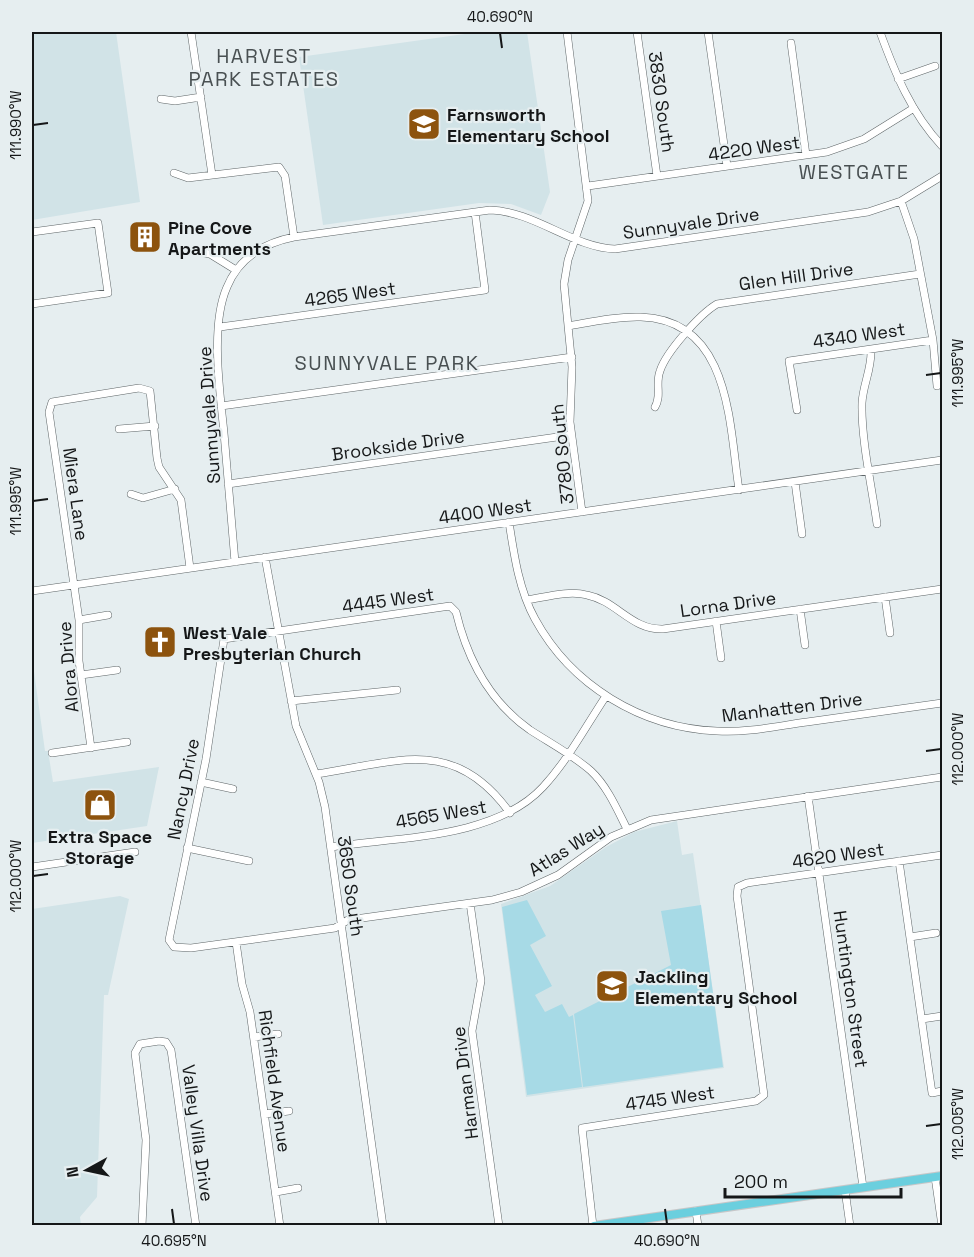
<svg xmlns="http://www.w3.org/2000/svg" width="974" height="1257" font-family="'Space Grotesk',sans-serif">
	<rect width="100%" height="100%" fill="#e6eef0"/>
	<path fill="#d1e3e7" d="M32,32h84l24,170 -108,18z
		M479,32h48l23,160 -9,23 -30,-11 -32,-1 -156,22 -24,-168z
		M32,657l13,94h3l5,31 106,-15 -12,59 -115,17z
		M677,821l5,34 11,-2 31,215 -198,29 -25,-193 49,-18 56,-39 28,-15z
		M120,896l9,3 -21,96h-4l-7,202 -17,20 1,8h-49v-316z"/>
	<path fill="#a7dae6" d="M527,900l19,36 -16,9 22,41 -17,9 10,17 17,-8 7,13 4,-2 9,72 -55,8 -25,-188z
		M701,905l22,162 -140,20 -9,-73 97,-49 -10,-54z"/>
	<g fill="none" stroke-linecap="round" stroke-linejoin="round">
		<defs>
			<path id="minor" d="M191,32l21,143
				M567,32l21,169 -20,59 -4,24 8,83 -2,55 12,90
				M637,32l20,144
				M708,32l19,134
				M880,32c15,41 31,81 62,114
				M791,43l15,112
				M898,79l37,-13
				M161,99l14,2 26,-4
				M174,173l14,5 91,-11 6,9 9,61
				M588,186l239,-34 37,-13 50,-31
				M901,201l13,38 19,101 4,46
				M32,232l66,-9 10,70 -76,11
				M192,251l18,3 26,16
				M568,326c23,-4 49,-10 73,-9 90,3 88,107 98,173
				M220,327l265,-37 -10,-78
				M871,349c1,20 -8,35 -9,54 -1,36 10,85 15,121
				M221,406l351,-49
				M655,407c7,-12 0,-23 5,-36 6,-19 40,-57 57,-67l203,-30
				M797,410l-8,-49 144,-21
				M119,429l36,-3
				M795,482l7,52
				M228,484l343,-49
				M131,494l12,4 32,-9
				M509,522c5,33 10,68 26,97 36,66 106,109 182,112 30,2 60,-5 90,-9 45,-6 90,-13 135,-19
				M265,557l31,169 23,56 6,25 58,419
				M235,562c-4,-43 -7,-86 -11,-129 -4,-41 -14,-108 3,-146 12,-29 37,-44 67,-50l196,-27c44,1 84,38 125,39l253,-37 33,-11 41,-25
				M32,591l910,-131
				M885,597l5,36
				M527,600c19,-3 42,-10 60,-5 30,6 44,35 76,34l279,-40
				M800,609l5,36
				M79,620l29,-5
				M716,621l5,37
				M81,675l36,-5
				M291,701l106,-11
				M91,748l-12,-87v-41l-30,-208 3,-10 87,-14 11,3 7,67 2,9 22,33 9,68
				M52,753l75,-11
				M316,774c81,-12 138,-39 194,39
				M201,782l32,7
				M808,796l55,391
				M627,829c-10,-20 -20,-43 -36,-58 -18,-16 -41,-28 -61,-41 -40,-28 -63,-72 -74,-118l-6,-6 -226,33 -18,120 -37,181 5,7 17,1 144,-20 13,-8 144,-20 29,-8 37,-17 53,-38 40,-17 291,-43
				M331,847c66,-10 164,-8 212,-60 25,-27 43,-61 63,-91
				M187,848l62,13
				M899,861l33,232 10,-2
				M32,867l103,-15
				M470,903l11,78 -9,50 27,195
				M910,937l26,-4
				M236,942l6,42 8,28 30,214
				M922,1019l20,-3
				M254,1037l24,-3
				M265,1114l24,-3
				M935,1177l7,49
				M845,1190l5,36
				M276,1192l22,-4
				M696,1211l2,15
				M142,1226l4,-86 -11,-87 5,-9 19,-3 7,1 5,8 25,176
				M593,1226l-11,-98 174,-27 8,-6 -27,-199 1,-9 9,-4 195,-28"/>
			<path id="major" d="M594,1226l348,-50"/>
		</defs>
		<use href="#minor" stroke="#5e6567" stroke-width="8"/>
		<use href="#major" stroke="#c7c7c8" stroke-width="10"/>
		<use href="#minor" stroke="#fff" stroke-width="7"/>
		<use href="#major" stroke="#6bcfde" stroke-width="8"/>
	</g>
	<path fill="none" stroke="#151718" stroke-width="2" d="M500,33l2,15M33,125l15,-2M926,375l15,-2M33,501l15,-2M926,751l15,-2M33,876l15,-2M926,1126l15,-2M172,1209l2,15M665,1209l2,15"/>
	<defs>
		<symbol id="school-square" viewBox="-11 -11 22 22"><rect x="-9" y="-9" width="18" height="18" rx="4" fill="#8d530e" stroke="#e6eef0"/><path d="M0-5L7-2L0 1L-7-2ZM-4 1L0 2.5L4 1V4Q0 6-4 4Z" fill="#fff"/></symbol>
		<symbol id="building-square" viewBox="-11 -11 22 22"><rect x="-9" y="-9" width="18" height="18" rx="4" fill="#8d530e" stroke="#e6eef0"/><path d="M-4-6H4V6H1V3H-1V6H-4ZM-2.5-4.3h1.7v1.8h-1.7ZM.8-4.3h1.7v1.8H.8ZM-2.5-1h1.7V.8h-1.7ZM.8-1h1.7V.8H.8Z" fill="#fff"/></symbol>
		<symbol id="church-square" viewBox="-11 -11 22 22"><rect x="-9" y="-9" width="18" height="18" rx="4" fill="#8d530e" stroke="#e6eef0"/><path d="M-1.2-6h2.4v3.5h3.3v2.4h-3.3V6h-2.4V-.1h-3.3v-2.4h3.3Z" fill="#fff"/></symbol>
		<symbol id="shop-square" viewBox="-11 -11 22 22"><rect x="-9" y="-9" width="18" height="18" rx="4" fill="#8d530e" stroke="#e6eef0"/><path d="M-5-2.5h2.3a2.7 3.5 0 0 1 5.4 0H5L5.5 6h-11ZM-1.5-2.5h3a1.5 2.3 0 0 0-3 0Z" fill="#fff"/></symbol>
	</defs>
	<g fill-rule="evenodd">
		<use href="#school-square" x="405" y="105" width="38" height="38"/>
		<use href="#building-square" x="126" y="218" width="38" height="38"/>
		<use href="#church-square" x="141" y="623" width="38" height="38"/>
		<use href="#shop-square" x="81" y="786" width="38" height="38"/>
		<use href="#school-square" x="593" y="967" width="38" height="38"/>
	</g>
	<g text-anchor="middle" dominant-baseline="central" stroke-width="4.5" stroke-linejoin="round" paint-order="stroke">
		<g font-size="18" fill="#151718" stroke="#e6eef0">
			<text transform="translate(662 102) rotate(82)">3830 South</text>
			<text transform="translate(754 148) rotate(-8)">4220 West</text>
			<text transform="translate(691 223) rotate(-8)">Sunnyvale Drive</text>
			<text transform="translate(796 276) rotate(-8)">Glen Hill Drive</text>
			<text transform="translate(350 294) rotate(-8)">4265 West</text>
			<text transform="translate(859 335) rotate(-8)">4340 West</text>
			<text transform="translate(209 415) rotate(-94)">Sunnyvale Drive</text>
			<text transform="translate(398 445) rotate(-8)">Brookside Drive</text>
			<text transform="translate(562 454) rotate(-96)">3780 South</text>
			<text transform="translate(76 494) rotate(82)">Miera Lane</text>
			<text transform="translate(485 511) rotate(-8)">4400 West</text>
			<text transform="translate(388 600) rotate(-8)">4445 West</text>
			<text transform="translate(728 604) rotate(-8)">Lorna Drive</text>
			<text transform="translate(68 667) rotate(-95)">Alora Drive</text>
			<text transform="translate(792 707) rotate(-7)">Manhatten Drive</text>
			<text transform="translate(183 789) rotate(-79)">Nancy Drive</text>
			<text transform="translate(441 814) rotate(-10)">4565 West</text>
			<text transform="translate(566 849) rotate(-32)">Atlas Way</text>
			<text transform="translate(838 855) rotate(-8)">4620 West</text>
			<text transform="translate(351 886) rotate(82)">3650 South</text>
			<text transform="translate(851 989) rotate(82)">Huntington Street</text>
			<text transform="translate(275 1081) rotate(82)">Richfield Avenue</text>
			<text transform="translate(465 1083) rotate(-97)">Harman Drive</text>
			<text transform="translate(670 1098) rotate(-8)">4745 West</text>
			<text transform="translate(198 1133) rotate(82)">Valley Villa Drive</text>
		</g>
		<g font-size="18" font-weight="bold" fill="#151718" stroke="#e6eef0" text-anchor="start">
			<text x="447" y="114">Farnsworth<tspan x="447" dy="21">Elementary School</tspan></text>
			<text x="168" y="227">Pine Cove<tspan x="168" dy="21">Apartments</tspan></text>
			<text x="183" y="632">West Vale<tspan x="183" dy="21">Presbyterian Church</tspan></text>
			<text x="100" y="836" text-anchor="middle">Extra Space<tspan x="100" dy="21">Storage</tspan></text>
			<text x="635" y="976">Jackling<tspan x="635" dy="21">Elementary School</tspan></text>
		</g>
		<g font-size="20" letter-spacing="1.5" fill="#495052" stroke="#e6eef0">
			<text x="264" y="56">HARVEST<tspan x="264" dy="23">PARK ESTATES</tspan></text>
			<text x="854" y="172">WESTGATE</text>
			<text x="387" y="363">SUNNYVALE PARK</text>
		</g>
	</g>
	<rect width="974" height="1257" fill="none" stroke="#e6eef0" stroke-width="66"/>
	<g transform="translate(87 1170) rotate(262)" stroke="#e6eef0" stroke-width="4.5" paint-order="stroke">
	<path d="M0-4.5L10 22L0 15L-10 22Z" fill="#151718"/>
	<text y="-9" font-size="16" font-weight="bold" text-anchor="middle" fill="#151718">N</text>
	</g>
	<path d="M725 1188v9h176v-9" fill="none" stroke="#151718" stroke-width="3"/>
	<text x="734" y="1188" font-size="18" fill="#151718" stroke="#e6eef0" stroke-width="4.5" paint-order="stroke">200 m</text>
	<rect x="33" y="33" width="908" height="1191" fill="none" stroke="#151718" stroke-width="2"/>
	<g font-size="15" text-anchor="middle" fill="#151718">
		<text x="500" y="22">40.690°N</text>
		<text transform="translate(16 125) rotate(-90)" y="5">111.990°W</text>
		<text transform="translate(958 373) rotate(-90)" y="5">111.995°W</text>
		<text transform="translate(16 501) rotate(-90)" y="5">111.995°W</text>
		<text transform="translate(958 749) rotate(-90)" y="5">112.000°W</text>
		<text transform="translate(16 876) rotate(-90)" y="5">112.000°W</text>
		<text transform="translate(958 1124) rotate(-90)" y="5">112.005°W</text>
		<text x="174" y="1246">40.695°N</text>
		<text x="667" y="1246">40.690°N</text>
	</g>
</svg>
